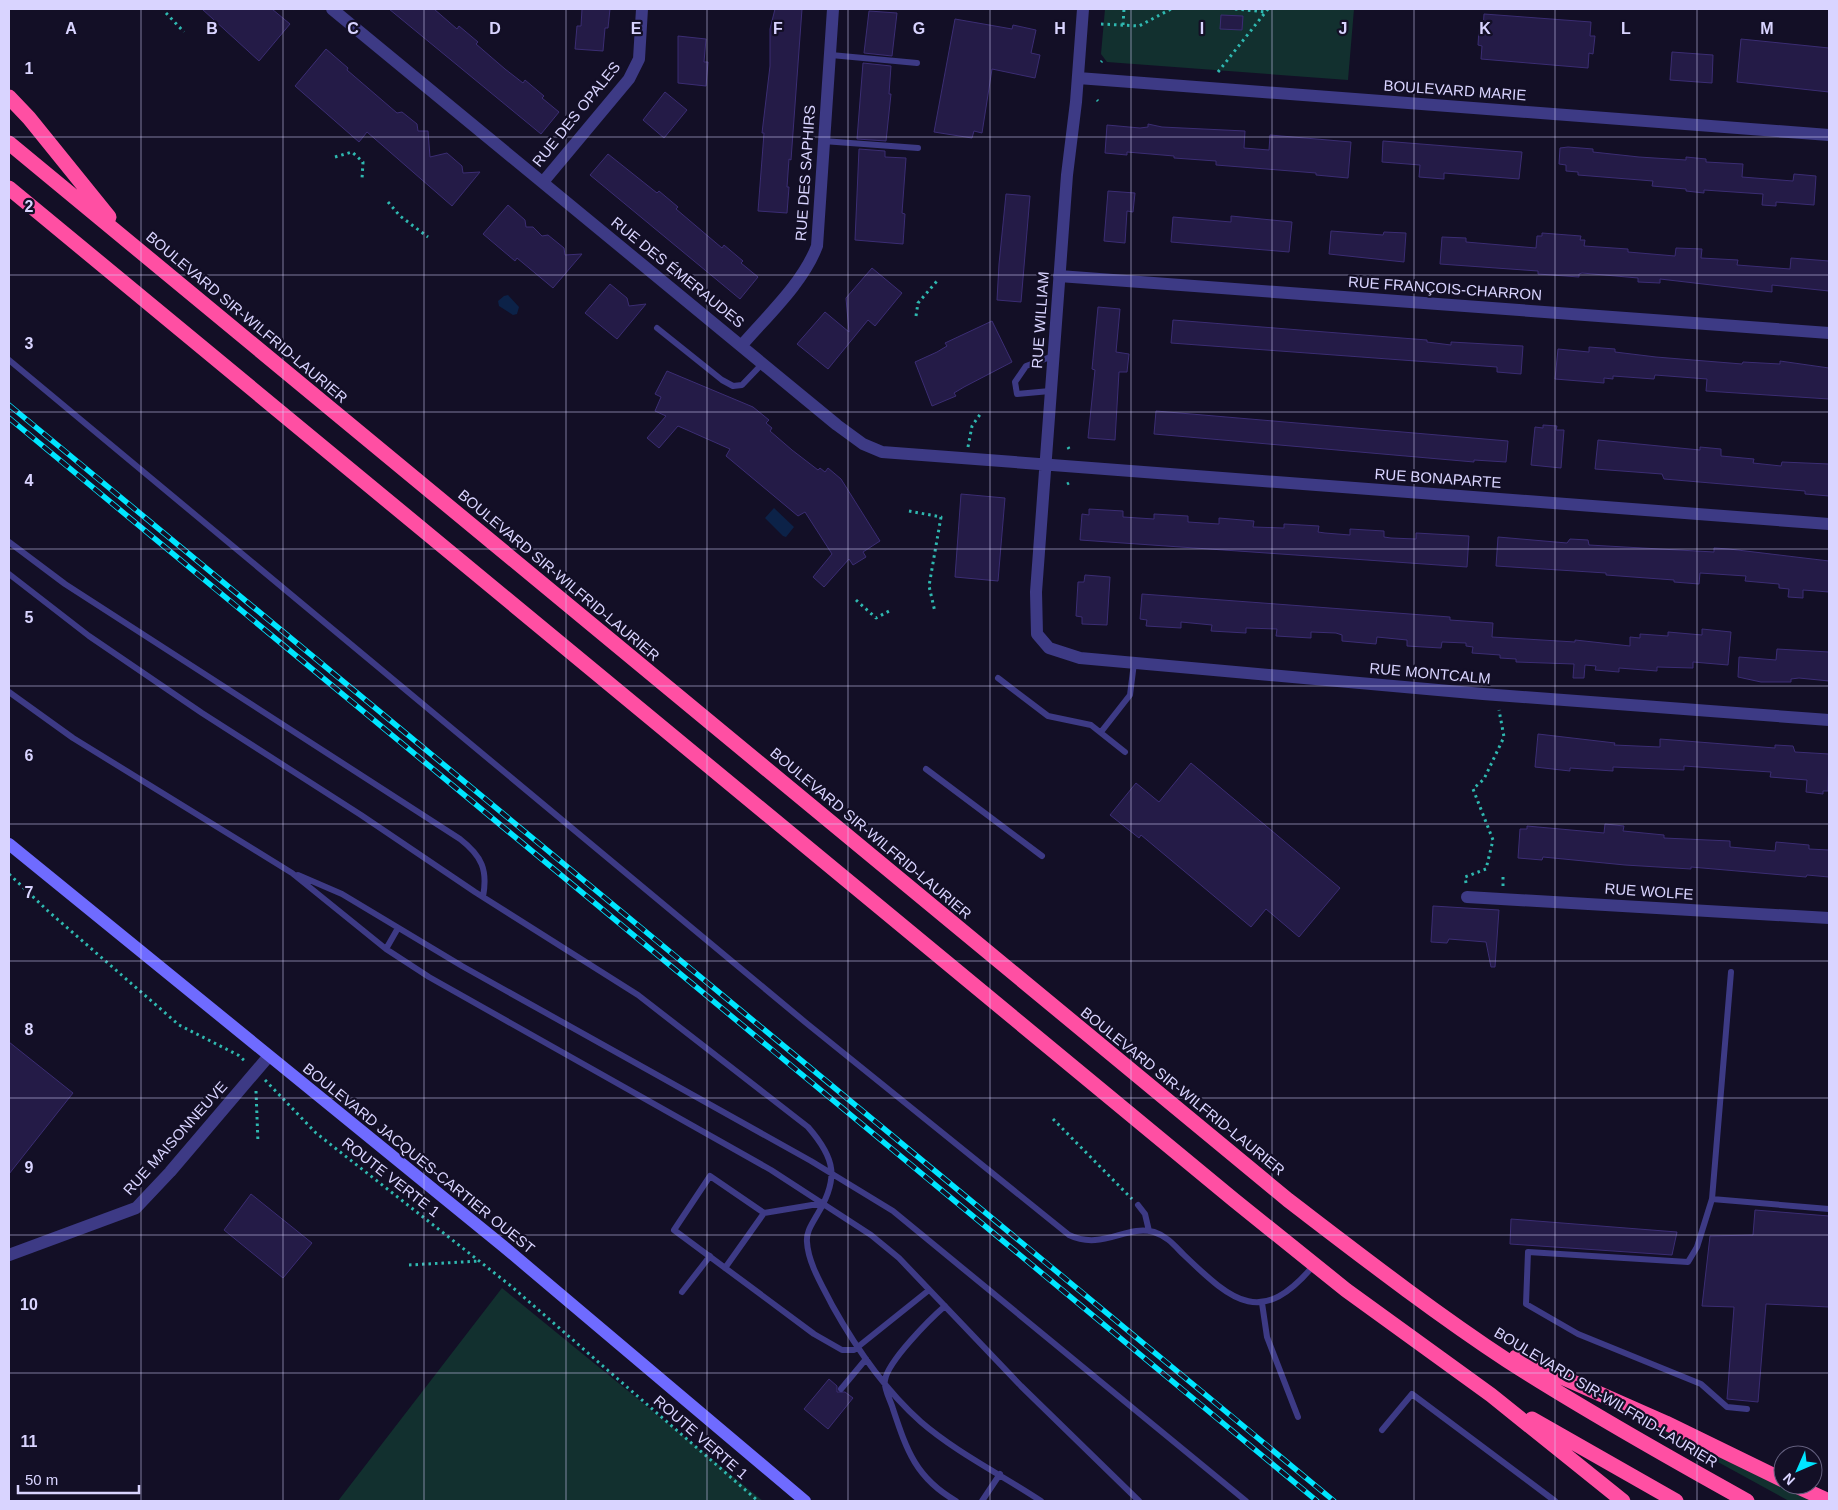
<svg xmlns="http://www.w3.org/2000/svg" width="1838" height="1510" font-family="Arial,sans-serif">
	<rect width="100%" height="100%" fill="#130f26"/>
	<path fill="#12302f" d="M1105,9h249l-6,71 -241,-18 -6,-8z
		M502,1288l261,213h-425z
		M1666,1431l147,70h-24l-124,-68z"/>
	<path fill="#0c2248" d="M508,295l11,12 -2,7 -4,1 -14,-9 -1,-5 6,-5z
		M774,508l20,19 -8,10 -3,-1 -18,-18z"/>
	<path fill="#241b47" stroke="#3b2d73" d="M202,9h70l18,15 -31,37z
		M389,9h45l23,20 2,-3 19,16 -2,2 29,25 18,14 2,-3 19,16 -2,2 17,14 -18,22z
		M582,9h28l-2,19h-3l-2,23 -28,-2 2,-23h4z
		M775,9h27l-11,151 -2,-1 -2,28h2l-2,26 -29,-2 6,-78h-2l8,-67v-37z
		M869,11l28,2 -5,43 -28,-3z
		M1484,14l107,8 -1,14h5l-2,18 -4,-1 -1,15 -107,-9 1,-13 -4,-1 1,-16h4z
		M1221,15l22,1 -1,14 -22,-1z
		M955,19l57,10 1,-4 23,5 -5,23 9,2 -5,23 -43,-9 -10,64 -8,-2 -2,7 -38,-6z
		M678,36l28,3 -2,23h4l-2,24 -28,-3z
		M1741,39l88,9v44l-92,-10z
		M326,49l22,19 -1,2 50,43 5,-1 15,12 1,7h10l2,26 17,-4 15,13 1,7 17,-1 -28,34 -85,-74 -8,10 -64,-56z
		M1672,52l41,3 -1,28 -42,-3z
		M863,63l28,3 -2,28h2l-5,47 -29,-2z
		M665,92l22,18 -23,28 -21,-18z
		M1148,124l14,3 83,4 -1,17 25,2 1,-15 81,7 -3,36 -32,-3v-2l-100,-8v-4l-42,-3v-2l-47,-4v3l-22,-2 2,-28 33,3 8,-1z
		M1383,141l139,11 -3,27 -75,-6v6l-25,-2 1,-12 -38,-3z
		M1568,147l25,2v3l46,5 47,3v-3l20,2v3l37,2 -1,13 51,4 1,-7 22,2 -2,29 -38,-3v4l-14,-1 1,-11 -59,-4v3l-18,-2v-2l-34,-3 1,-5 -75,-6v-3l-12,-1v-6l-7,-1 1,-16z
		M859,149l26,2v6l21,1 -4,55 3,1 -2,30 -48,-4z
		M608,154l49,39 2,-2 19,16 -2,2 46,39 2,-3 19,16 -2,2 17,14 -18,22 -150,-124z
		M1108,191l27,2 -2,19 -6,-1 -2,32 -21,-2z
		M1006,194l24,2 -9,106 -24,-2 2,-36z
		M508,205l17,15 1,7h7l9,9 6,-1 16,13 1,7 17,-1 -29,34 -36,-30 -2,3 -32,-27z
		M1231,216l61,6 -3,30 -118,-10 2,-25 58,5z
		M1331,231l52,4 1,-3 22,1 -2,29 -75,-8z
		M1542,233l39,3 -1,4h5l-1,6 44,3v3l47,4 1,-8 26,1 -1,9 37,2 -1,5 53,4 1,-11 38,3v30l-57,-6v7l-112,-13v4l-22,-1v-4l-56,-5 -3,1v3l-41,-3v-3l-98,-7 2,-27 24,1v4l70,6 1,-12h5z
		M872,268l30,25 -27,33 -7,-6 -40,49 -31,-25 28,-32 24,20 -3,-34z
		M610,284l17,14 2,8 17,-2 -29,35 -32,-26z
		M1098,307l22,2 -4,43 13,2 -2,18h-8l-4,68 -27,-2 7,-68 -3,-1z
		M1173,320l254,20v2l24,3v-3l72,4 -2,28 -24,-2v-5l-326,-24z
		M992,321l20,41 -48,25 -10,6 2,3 -24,10 -17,-44 22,-10 10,-6 -2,-3z
		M1589,347l26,2v3l41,5 86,7 1,-2 37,2v-3l49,7v31l-123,-8 1,-12 -52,-4 -1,4 -41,-3v3l-9,-1v5l-49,-4 3,-30 31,3z
		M667,371l86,36 16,13 -3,3 6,5 -2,3 22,19 26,20 2,-2 5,4 3,-4 13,11 39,62 -17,11 3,5 -13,8 -4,-6 -25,28 -11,-10 19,-23 -27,-42 -7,4 -72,-60 4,-7 -52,-23 -19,22 -12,-10 19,-22 -11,-5 6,-14 -6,-3z
		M1156,411l352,30 -2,21 -32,-2v2l-320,-28z
		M1543,425l14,1 -1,4h8l-3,38 -30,-3 4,-38 8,1z
		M1598,440l102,10v-3l21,2v7l33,3 -1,4 28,3 1,-4 47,2v32l-24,-2v-3l-141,-12 -2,-5 -67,-5z
		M961,494l44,4 -7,83 -43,-4z
		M1089,509l34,2v6l31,2v-5l34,2v6l31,2v-6l35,3 -1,6 31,1v-4l35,2 -1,6 7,1 25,2v-6l34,2v6l7,1 25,1v-6l53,3 -2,31 -387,-27 2,-26 7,1z
		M1498,537l69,6 3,-4 18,1 1,5 125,7v-4l15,1 100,12v31l-26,-2v8l-15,-1 1,-8 -10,-1v-4l-34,-3 1,-5 -46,-3 -1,11 -25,-2v-2l-68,-5v-2l-110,-7z
		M1085,575l25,2 -3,48 -25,-1v-7l-6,-1 2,-34h6z
		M1142,594l308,23v3l43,3 -1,14 83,5v-2l55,6v-9l10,1v-4l28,2v-4l34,3v-6l29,3 -3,33 -35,-3v6l-36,-1v4l-38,-3v4l-24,-2 1,-4 -11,-1 -1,13h-11l1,-14 -58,-2v-3l-16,-1v-3l-28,-2 1,-6 -7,-1v-3l-24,-1 -1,6 -34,-2v-6l-30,-3 -1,7 -34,-3v-6l-6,-2 -25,-1v6l-35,-2 1,-7 -31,-1v5l-35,-2 1,-6 -31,-3v6l-35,-2 1,-6 -7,-1z
		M1777,649l52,3v29l-30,-3 -8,1v3h-30l-23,-5 1,-20 37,3z
		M1538,734l77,9 -1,2 46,2v-8l115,9v-3l18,1 2,6 34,2 -1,37h-5v3l-17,-2 1,-12 -37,-3 1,-5 -31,-2 -56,-4v4l-71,-3v4l-43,-3v3l-35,-4z
		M1191,763l149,125 -41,49 -33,-28 -15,18 -110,-92 -2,3 -29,-23 26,-32 23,19z
		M1605,824l19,2 -1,5 41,4v3l66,3v6l45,4 1,-9 33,3v4l20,1v27l-22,-2 -1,2 -115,-10v2l-66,-4 -82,-8 -1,3 -24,-2 2,-29h7v-3l77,7z
		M1433,906l66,4 -4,57h-4l-5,-25 -37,-3 -2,4 -16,-1z
		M9,1042l64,51 -64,81z
		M251,1194l61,49 -29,35 -59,-48z
		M1755,1210l74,6v91l-63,-3 -8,98 -31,-3 7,-92 -32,-1 8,-70 43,-1z
		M1511,1219l166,13 -5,23 -162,-11z
		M829,1379l8,7v6h8l8,6 -25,31 -24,-20z"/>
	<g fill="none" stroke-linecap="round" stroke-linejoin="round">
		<path stroke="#2fb8b0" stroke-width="3" stroke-dasharray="2.5 4" stroke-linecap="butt" d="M1235,9l31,3
			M166,13l18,19
			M1101,24l38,2 32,-17
			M1123,25l1,-16
			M1101,62l1,-1
			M1218,72l50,-63
			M1097,100l1,1
			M335,157l17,-5 11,10 -1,17
			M388,202l12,14 28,21
			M916,316l2,-13 19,-22
			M968,447l4,-21 9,-13
			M1068,447l1,2
			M1067,484l2,-1
			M909,511l32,6 -12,69 6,26
			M856,600l20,18 15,-8
			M9,874l39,37 131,114 59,30 8,7
			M1466,883l-1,-6 21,-8 7,-29 -20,-51 11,-10 20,-42 -5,-27
			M1503,886v-10
			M265,1080l51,53 195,153 247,215
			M256,1091l2,52
			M1053,1119l79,80
			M409,1265l70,-4"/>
		<path stroke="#3d3a85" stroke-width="6" d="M831,55l86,8
			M823,141l95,7
			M657,328l65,52 11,6 9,-1 21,-22
			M9,360l796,662 264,213c33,16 58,-11 85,-3 13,4 21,14 30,23 50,48 78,72 130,10
			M1050,391l-33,3 -2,-12 11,-16 27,-10
			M9,542l56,42 395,255c22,17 28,31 23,58
			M9,574l80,62 113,77 159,102 114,77 163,103 170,132c28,32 31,52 9,88 -5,9 -11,17 -10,27 1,21 16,45 25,63 24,43 53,85 89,117 36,31 81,53 120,79
			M998,678l50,38 43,9 34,27
			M9,692l64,46 219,135 94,76 43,28 342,193 100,65 28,23 122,128 118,115
			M1101,732l29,-37 4,-32
			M926,769l116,87
			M298,875l44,19 120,72 349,195 82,50 353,290
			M386,949l12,-21
			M1731,972l-19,227 117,10
			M1712,1199l-15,48 -9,15 -160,-10 -2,52 52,30 123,50 26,23 20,2
			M1138,1205l7,9 4,17
			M764,1213l60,-10
			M725,1268l39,-55 -54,-37 -36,54 140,104 28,16h12l75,-60
			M682,1292l28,-36
			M1262,1303l5,34 31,80
			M945,1306c-15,13 -57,55 -60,74 -2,8 6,21 8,29 14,42 23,69 63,92
			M841,1389l25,-30
			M1382,1430l30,-36 143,107
			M982,1501l18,-27"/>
		<path stroke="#3d3a85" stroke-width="12" d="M332,9l505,416 26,19 19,8 947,72
			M1083,9l-7,93 -9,73 -31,417 1,42 12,14 31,10 403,36 346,26
			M1078,78l751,57
			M543,182l86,-103 10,-20 3,-50
			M1059,276l770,57
			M742,345c26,-30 61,-62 75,-99l16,-237
			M1467,897l362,21
			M9,1255l127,-47 34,-36 98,-115"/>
		<path stroke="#6f6bff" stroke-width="12" d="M9,844l494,402 302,255"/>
		<path stroke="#ff4fa3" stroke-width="15" d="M9,97l20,21 80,99
			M9,143l1279,1057c72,55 144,111 220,161 78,50 158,95 239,140
			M9,188l1225,1012 112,90 145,105 132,106
			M1516,1357l150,66 117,57
			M1532,1419l144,82
			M1794,1485l35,16"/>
		<defs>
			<path id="rail" d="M9,405l1325,1096
				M9,418l1308,1083"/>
		</defs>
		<use href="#rail" stroke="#00e5ff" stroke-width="5.5"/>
		<use href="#rail" stroke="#130f26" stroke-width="4" stroke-dasharray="11" stroke-linecap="butt"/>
	</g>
	<path fill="none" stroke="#d9d4ff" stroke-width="1" stroke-opacity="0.55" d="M141,9v1492M283,9v1492M424,9v1492M566,9v1492M707,9v1492M848,9v1492M990,9v1492M1131,9v1492M1272,9v1492M1414,9v1492M1555,9v1492M1697,9v1492M9,137h1820M9,275h1820M9,412h1820M9,549h1820M9,686h1820M9,824h1820M9,961h1820M9,1098h1820M9,1235h1820M9,1373h1820"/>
	<g text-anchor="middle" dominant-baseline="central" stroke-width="4.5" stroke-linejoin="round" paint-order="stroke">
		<g font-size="15" fill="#d9d4ff" stroke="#130f26">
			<text transform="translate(1455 90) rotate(4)">BOULEVARD MARIE</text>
			<text transform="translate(576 114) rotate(-51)">RUE DES OPALES</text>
			<text transform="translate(805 173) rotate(-86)">RUE DES SAPHIRS</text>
			<text transform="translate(678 272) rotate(39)">RUE DES ÉMERAUDES</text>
			<text transform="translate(1445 288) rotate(4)">RUE FRANÇOIS-CHARRON</text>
			<text transform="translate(247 317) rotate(40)">BOULEVARD SIR-WILFRID-LAURIER</text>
			<text transform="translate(1040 320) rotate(-86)">RUE WILLIAM</text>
			<text transform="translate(1438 478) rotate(4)">RUE BONAPARTE</text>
			<text transform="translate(559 575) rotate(40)">BOULEVARD SIR-WILFRID-LAURIER</text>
			<text transform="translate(1430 673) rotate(5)">RUE MONTCALM</text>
			<text transform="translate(871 833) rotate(40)">BOULEVARD SIR-WILFRID-LAURIER</text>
			<text transform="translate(1649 891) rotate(4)">RUE WOLFE</text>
			<text transform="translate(1183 1091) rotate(39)">BOULEVARD SIR-WILFRID-LAURIER</text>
			<text transform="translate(175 1138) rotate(-48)">RUE MAISONNEUVE</text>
			<text transform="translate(419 1158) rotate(39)">BOULEVARD JACQUES-CARTIER OUEST</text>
			<text transform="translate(391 1177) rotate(38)">ROUTE VERTE 1</text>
			<text transform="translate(1606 1397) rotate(31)">BOULEVARD SIR-WILFRID-LAURIER</text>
			<text transform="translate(701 1437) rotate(41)">ROUTE VERTE 1</text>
		</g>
	</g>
	<g font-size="16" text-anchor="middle" font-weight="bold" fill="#d9d4ff" stroke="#130f26" stroke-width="4.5" stroke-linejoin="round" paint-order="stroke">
		<text x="71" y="34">A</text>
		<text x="212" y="34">B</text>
		<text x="353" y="34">C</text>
		<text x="495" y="34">D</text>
		<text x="636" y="34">E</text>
		<text x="778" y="34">F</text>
		<text x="919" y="34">G</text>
		<text x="1060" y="34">H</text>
		<text x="1202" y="34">I</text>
		<text x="1343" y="34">J</text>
		<text x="1485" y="34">K</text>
		<text x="1626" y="34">L</text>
		<text x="1767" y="34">M</text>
		<text x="29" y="74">1</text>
		<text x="29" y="212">2</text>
		<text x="29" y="349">3</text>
		<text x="29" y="486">4</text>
		<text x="29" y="623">5</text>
		<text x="29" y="761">6</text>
		<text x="29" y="898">7</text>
		<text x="29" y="1035">8</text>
		<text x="29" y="1173">9</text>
		<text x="29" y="1310">10</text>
		<text x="29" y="1447">11</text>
	</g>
	<rect width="1838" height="1510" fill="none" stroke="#d9d4ff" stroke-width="20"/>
	<g transform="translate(1798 1470) rotate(225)"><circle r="24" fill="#130f26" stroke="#625e7d"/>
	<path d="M0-4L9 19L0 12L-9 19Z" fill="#00e5ff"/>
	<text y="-8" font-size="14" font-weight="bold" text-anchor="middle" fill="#d9d4ff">N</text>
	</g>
	<path d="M18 1485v8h121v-8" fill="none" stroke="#d9d4ff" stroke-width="2.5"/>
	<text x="25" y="1485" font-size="15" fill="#d9d4ff" stroke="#130f26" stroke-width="4" paint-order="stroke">50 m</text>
</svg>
